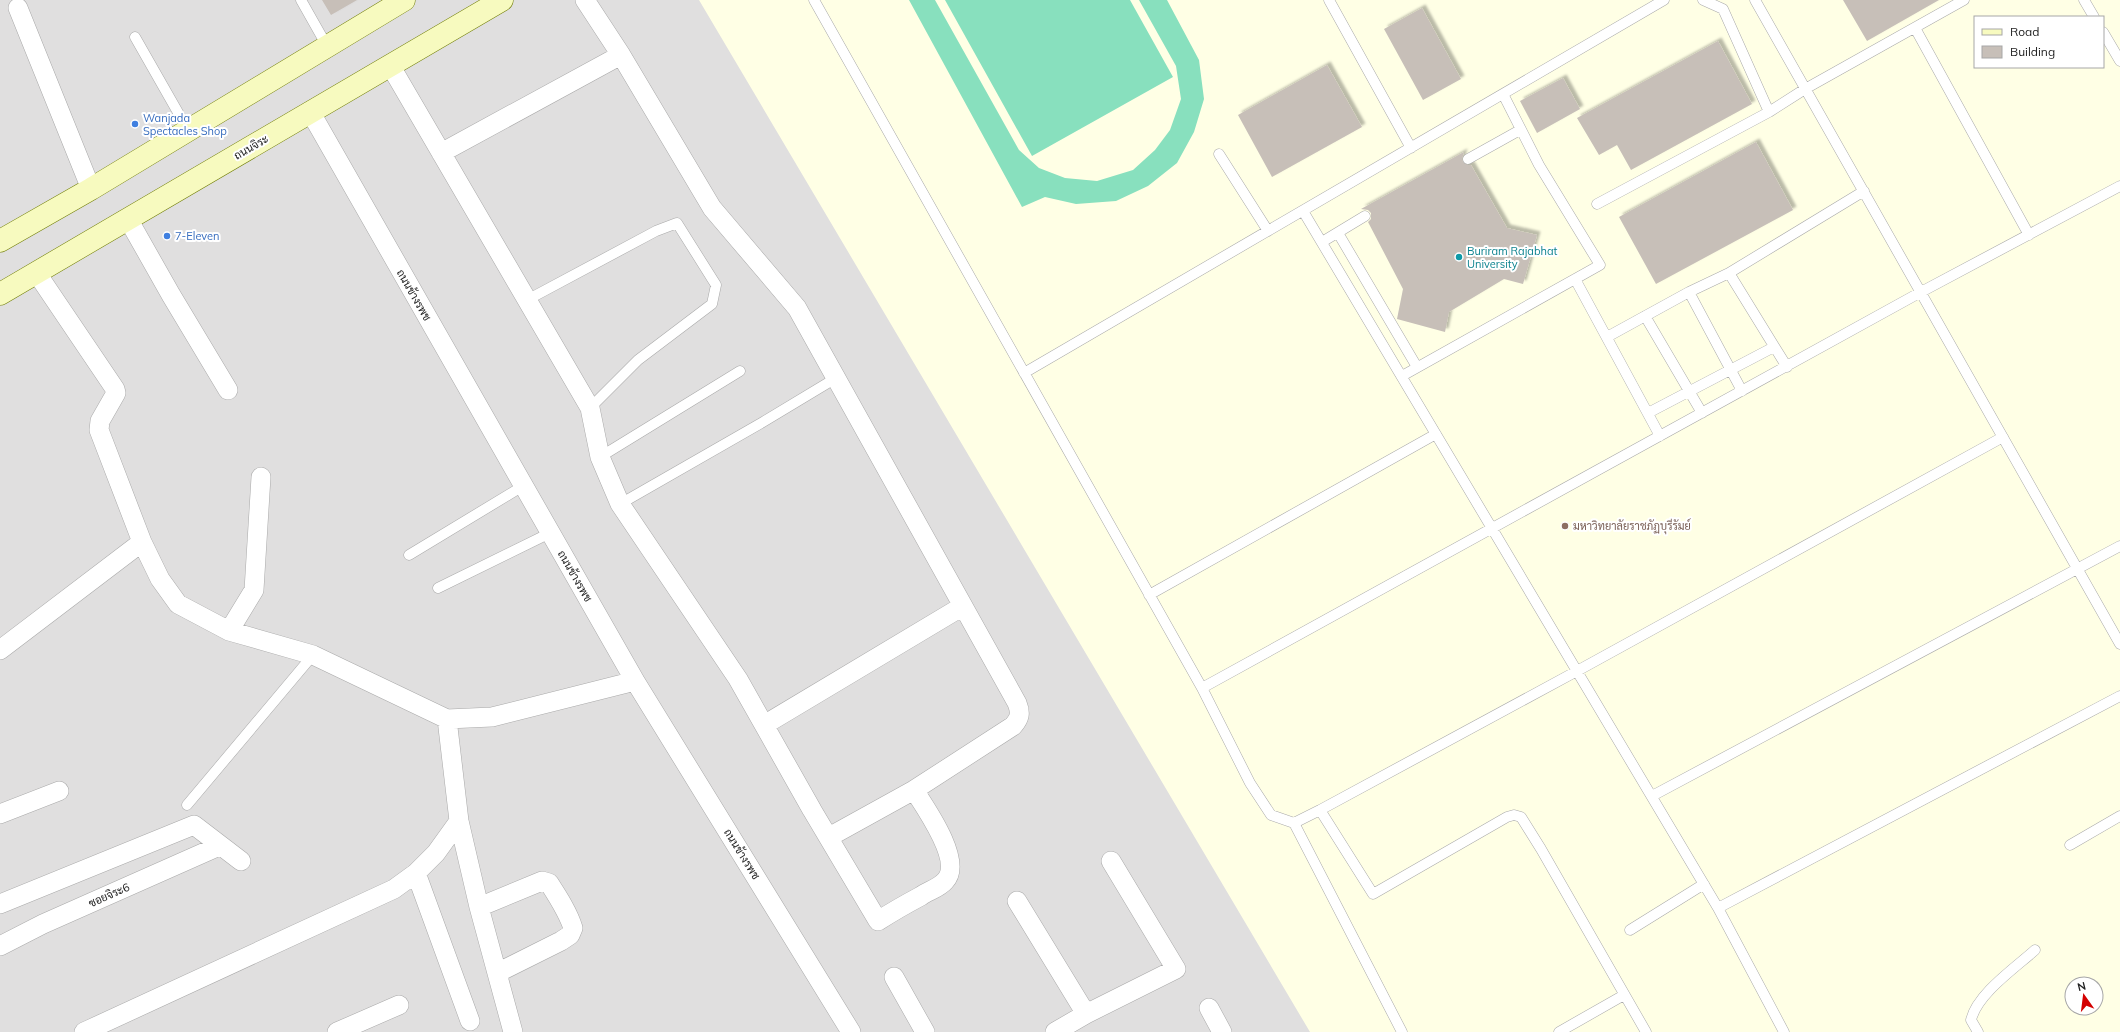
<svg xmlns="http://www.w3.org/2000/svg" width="2120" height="1032" font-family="Mulish,Sarabun,sans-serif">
	<defs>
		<filter id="shadow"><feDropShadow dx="3.5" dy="-3.5" stdDeviation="1" flood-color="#0004"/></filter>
	</defs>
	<rect width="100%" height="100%" fill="#f2efe9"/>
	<path fill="#e0dfdf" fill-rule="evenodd" d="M0,0h2120v1032h-2120zM1975,17h128v50h-128zM2072,984h24v24h-24z"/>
	<path fill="#ffffe5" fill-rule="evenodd" d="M699,0h1421v1032h-810zM1975,17h128v50h-128zM2072,984h24v24h-24z"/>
	<path fill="#88e0be" d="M909,0h26l84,150 20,18 26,10 32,3 36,-11 22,-20 15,-20 11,-31 -5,-33 -37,-66h28l32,60 5,39 -10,33 -17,31 -29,23 -32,15 -40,3 -31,-7 -23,10z
		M945,0h185l43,77 -141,79z"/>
	<path fill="#c7bfb8" filter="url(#shadow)" d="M322,0h35l-26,15z
		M1843,0h96l-72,41z
		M1422,8l39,71 -38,21 -39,-71z
		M1718,41l34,63 -121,66 -14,-25 -18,10 -22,-37z
		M1327,65l35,62 -90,50 -34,-62z
		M1563,78l17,31 -43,24 -17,-32z
		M1756,142l37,68 -137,74 -37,-67z
		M1464,152l-2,7 1,3 5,3h3l36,63 30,7 -14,49 -19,-5 -55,33 -4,20 -48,-13 6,-30 -35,-67 3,-3v-6l-3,-3 -7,-1z"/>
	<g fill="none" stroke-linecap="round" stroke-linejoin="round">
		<defs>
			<path id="service" d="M301,0l26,46
				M814,0l388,688 48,95 21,32 23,8 26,-13 257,-139 426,-234
				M1329,0l82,148
				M1703,0l20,9 46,103
				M1755,0l365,644
				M2084,0l10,17
				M1915,28l114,207
				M2103,32l17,29
				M135,37l53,93
				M1219,154l49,77
				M1468,159l52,-29
				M1597,204l172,-92 36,-23 159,-89
				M1303,211l415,697 66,124
				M1338,233l79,134
				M1322,242l43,-26
				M1729,273l58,94
				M1575,279l85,157
				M1689,292l53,99
				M527,300l129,-69 21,-8 39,62 -4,19 -74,56 -48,48
				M1645,316l57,97
				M1607,337l82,-45 40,-19 135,-82
				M1024,373l640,-373
				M1402,376l198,-111 -61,-100 -36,-71
				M1648,413l126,-66
				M600,457l140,-86
				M620,504l143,-82 73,-44
				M409,555l114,-69
				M438,588l112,-55
				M1149,595l287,-161
				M1202,688l719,-396 199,-106
				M1652,796l468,-250
				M187,805l126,-150
				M1320,810l53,84 134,-77 7,-2 7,2 20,32 105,183
				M1294,823l108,209
				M2070,845l50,-29
				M1718,908l402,-212
				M1630,930l74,-46
				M1559,1032l65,-37
				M1978,1032l-7,-12c6,-26 44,-52 64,-70"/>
			<path id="minor" d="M585,0l36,55
				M18,8l73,181
				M390,65l200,343 10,49 20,47 118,175 74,131 66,111c14,-9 28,-17 43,-25 7,-5 18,-8 24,-15 19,-19 -20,-74 -31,-91
				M311,113l324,568 216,351
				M441,153l180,-98 91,153 85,100 220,395c4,10 3,15 -4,23l-99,64 -85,47
				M128,219l43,76 57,95
				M36,272l79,117 1,4 -16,28 -1,9 43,112 18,37 18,25 51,27 84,24 134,64 45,-2 143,-36
				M229,631l25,-41 7,-113
				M0,650l142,-108
				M764,725l199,-119
				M0,814l59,-23
				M459,821l20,86 34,125
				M416,873l54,148
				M1017,901l69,113
				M0,904l194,-79 47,36
				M479,907l63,-26 7,2c9,14 19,29 24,45l-3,7 -9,6 -64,32
				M0,946l43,-22 176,-78
				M894,977l31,55
				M1209,1008l13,24
				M84,1032l310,-143 22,-16 20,-20 23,-32 -12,-102
				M337,1032l62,-27
				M1055,1032l31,-18 90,-45 -65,-108"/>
			<path id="secondary" d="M0,241l91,-52 313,-189
				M0,294l502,-294"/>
		</defs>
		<use href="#service" stroke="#a9a9a9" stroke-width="11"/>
		<use href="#minor" stroke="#a9a9a9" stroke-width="20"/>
		<use href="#secondary" stroke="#707d05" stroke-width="23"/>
		<use href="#service" stroke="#fff" stroke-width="10"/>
		<use href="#minor" stroke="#fff" stroke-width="19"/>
		<use href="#secondary" stroke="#f7fabf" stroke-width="22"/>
	</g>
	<g fill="#3f7fe0" stroke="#fff" stroke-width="1.5">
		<circle cx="135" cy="124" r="4"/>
		<circle cx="167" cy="236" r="4"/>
	</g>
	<circle fill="#0f9aa8" stroke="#fff" stroke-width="1.5" cx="1459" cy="257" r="4"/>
	<circle fill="#8d6e63" stroke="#fff" stroke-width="1.5" cx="1565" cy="526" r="4"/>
	<g text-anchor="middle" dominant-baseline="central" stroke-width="4" stroke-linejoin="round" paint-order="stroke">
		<g font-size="11" fill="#366cbe" stroke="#fff" text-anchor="start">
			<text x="143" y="118">Wanjada<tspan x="143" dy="13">Spectacles Shop</tspan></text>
			<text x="175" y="236">7-Eleven</text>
		</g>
		<g font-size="11" fill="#222" stroke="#fff">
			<text transform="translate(251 147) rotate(-30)">ถนนจิระ</text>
			<text transform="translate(414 295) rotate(60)">ถนนข้างรพช</text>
			<text transform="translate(575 576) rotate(60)">ถนนข้างรพช</text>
			<text transform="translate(742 854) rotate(58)">ถนนข้างรพช</text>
			<text transform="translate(109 895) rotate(-24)">ซอยจิระ6</text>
		</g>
		<g font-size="11" fill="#0d838f" stroke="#fff" text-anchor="start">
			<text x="1467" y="251">Buriram Rajabhat<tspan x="1467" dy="13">University</tspan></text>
		</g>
		<g font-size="11" fill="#785e54" stroke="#fff" text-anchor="start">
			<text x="1573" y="526">มหาวิทยาลัยราชภัฏบุรีรัมย์</text>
		</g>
	</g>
	<rect x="1974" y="16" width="130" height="52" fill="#ffffff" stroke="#a7a7a7"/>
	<rect x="1982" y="29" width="20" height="6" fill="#f7fabf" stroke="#a7a7a7"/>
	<text x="2010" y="36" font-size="12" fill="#222222">Road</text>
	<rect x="1982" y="46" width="20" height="12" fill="#c7bfb8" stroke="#a7a7a7"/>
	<text x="2010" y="56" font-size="12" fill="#222222">Building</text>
	<g transform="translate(2084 996) rotate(346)"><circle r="19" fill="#ffffff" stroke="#a7a7a7"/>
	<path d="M0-3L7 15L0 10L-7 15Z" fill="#d40000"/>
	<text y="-6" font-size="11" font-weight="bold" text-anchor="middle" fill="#222222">N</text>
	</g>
</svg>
